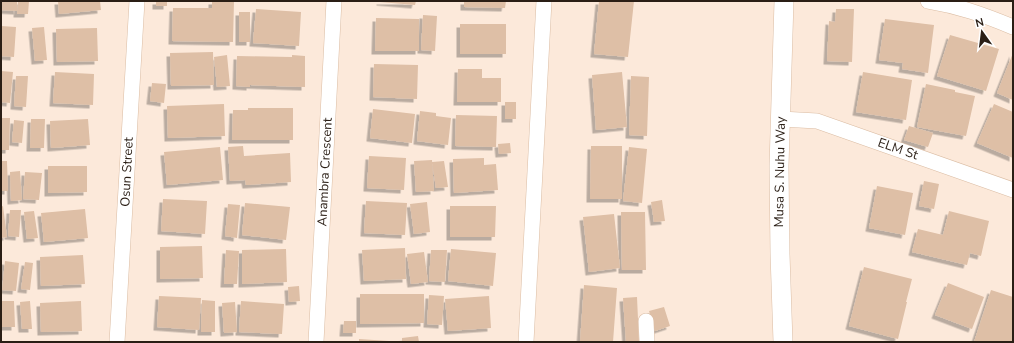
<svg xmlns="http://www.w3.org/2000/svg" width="1014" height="343" font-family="'Nunito Sans',sans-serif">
	<defs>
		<filter id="shadow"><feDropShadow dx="-3.5" dy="3.5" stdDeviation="0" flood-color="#0004"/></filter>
	</defs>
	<rect width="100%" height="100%" fill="#fce9da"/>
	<path fill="#debfa6" filter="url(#shadow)" d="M1,1h16v10l-16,-1z
		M18,1h11l-1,13h-11z
		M58,1h42l1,9 -42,4z
		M156,1h11v5h-11z
		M212,1h22l-1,41 -61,-1 1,-33h39z
		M380,1h36l-1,4 -35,-3z
		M464,1h42l-1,7 -41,-1z
		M599,1h35l-6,56 -34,-3z
		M256,9l45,3 -2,34 -46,-3z
		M836,9h18l-2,53 -25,-1 2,-40 6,1z
		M239,12h11v30h-11z
		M423,15l14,1 -2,35 -14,-1z
		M376,18l43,1v32h-44z
		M885,19l49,6 -6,48 -26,-4 1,-6 -24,-3z
		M460,24h46v30h-46z
		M1,26l15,1 -2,30 -13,-1z
		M44,27l3,33 -12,1 -3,-33z
		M97,28l1,33 -41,1 -1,-33z
		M950,35l49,14 -13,42 -49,-15z
		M213,52l1,33 -43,1 -1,-33z
		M1013,53v47l-16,-7z
		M227,55l3,31 -13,1 -3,-30z
		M292,55l13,1v31l-55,-2v2l-14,-1 1,-30 55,1z
		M374,64l44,1 -1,34 -44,-2z
		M458,69h24v9h19v24h-44z
		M1,71l12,1 -3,31 -9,-1z
		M55,72l39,2 -1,31 -40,-2z
		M622,72l5,55 -31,3 -4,-55z
		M863,72l49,8 -6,40 -50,-8z
		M16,76h12l-2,31 -12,-1z
		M631,76l18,1 -2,59 -18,-1z
		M152,83l14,1 -2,19 -14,-2z
		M926,84l29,6v2l20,4 -9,40 -49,-9z
		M505,102h11v17h-11z
		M224,104l1,32 -57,2 -1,-32z
		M994,104l19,8v46l-36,-15z
		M248,108h45v32h-61l1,-30h15z
		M373,109l42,5 -3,29 -42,-5z
		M420,111l16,2v3l15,2 -3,27 -31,-4z
		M456,115l41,1 -1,31 -41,-1z
		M1,118h9l-1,32h-8z
		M31,119h14l-1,29h-14z
		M88,119l2,26 -39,3 -1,-27z
		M14,120l10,1 -2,22 -10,-1z
		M909,126l24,7 -5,14 -24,-7z
		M510,143l1,10 -12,1 -1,-10z
		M243,146l1,10 46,-3 1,29 -45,3 -1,-5 -15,1 -2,-34z
		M591,146h31v53h-32z
		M220,147l3,33 -56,5 -3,-33z
		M629,147l18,2 -5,54 -19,-2z
		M369,156l37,2 -2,32 -37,-2z
		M484,158v7l12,-1 2,26 -44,3 -1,-34z
		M432,160l2,31 -18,1 -2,-31z
		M1,161h6l1,30h-7z
		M444,161l4,26 -12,1 -4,-26z
		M48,166h39v26l-39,1z
		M20,171l2,29 -11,1 -1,-29z
		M25,172l17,1 -3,27 -16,-1z
		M924,181l15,3 -5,25 -15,-3z
		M877,186l36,7 -8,42 -36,-7z
		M163,199l44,2 -2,33 -44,-3z
		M662,200l3,21 -11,1 -3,-20z
		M366,201l41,2 -2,32 -41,-2z
		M427,202l3,30 -16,2 -4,-30z
		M245,203l45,4 -4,33 -44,-5z
		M228,204l12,1 -3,33 -12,-2z
		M3,206l4,31 -6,1v-31z
		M450,206h46l-1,31h-45z
		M85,209l3,29 -44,4 -3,-29z
		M10,210h11l-2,27 -11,-1z
		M34,211l4,27 -11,1 -3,-27z
		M949,211l40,10 -8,35 -11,-3 -3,12 -55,-13 6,-23 25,6z
		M621,212h24l1,58h-24z
		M614,214l6,54 -31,4 -6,-55z
		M202,246l1,32 -43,1v-32z
		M405,248l1,31 -42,2 -2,-31z
		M286,249l1,33 -45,2v-34z
		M451,249l45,4 -3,33 -45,-5z
		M226,250l13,1 -2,33h-13z
		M431,250h16l-2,32 -16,-1z
		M424,252l4,30 -17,2 -4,-30z
		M83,255l2,29 -44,2 -1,-29z
		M5,261l14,2 -3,28 -14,-1z
		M25,262l8,1 -3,27 -9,-1z
		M864,267l48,12 -6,23h1l-9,37 -49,-13z
		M948,283l36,14 -12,32 -37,-14z
		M584,285l33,3 -4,54h-33z
		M299,286l1,15 -11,1 -1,-15z
		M991,290l22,7v45h-39z
		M360,294h64v29l-64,1z
		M429,295l15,1 -2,29 -15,-1z
		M159,296l42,2 -2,32 -42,-3z
		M489,296l2,32 -43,3 -3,-32z
		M637,297l2,45h-13l-3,-44z
		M202,300l13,1v31h-14z
		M1,301h13l1,26h-13z
		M30,301l2,28h-10l-2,-27z
		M81,301l1,30 -41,1 -1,-29z
		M241,301l43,3 -2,30 -43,-2z
		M235,302l2,30 -13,1 -2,-30z
		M664,307l6,19 -15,5 -6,-20z
		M344,321h12v12h-13z
		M418,336l1,6h-17v-4z
		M359,339l30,2v1h-30z"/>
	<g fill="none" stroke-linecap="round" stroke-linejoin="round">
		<defs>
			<path id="minor" d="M928,1c31,5 56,14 85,26
				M781,119l36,2 196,69
				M646,321l1,21
				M117,342l20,-341
				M316,342l18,-341
				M526,342l18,-341"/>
			<path id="tertiary" d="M783,342l-3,-88 -1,-88 5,-165"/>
		</defs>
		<use href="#minor" stroke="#dbbda4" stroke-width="16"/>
		<use href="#tertiary" stroke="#dbbda4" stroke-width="20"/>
		<use href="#minor" stroke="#fff" stroke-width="15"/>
		<use href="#tertiary" stroke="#fff" stroke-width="19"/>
	</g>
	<g text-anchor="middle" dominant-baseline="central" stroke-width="3" stroke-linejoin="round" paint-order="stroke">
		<g font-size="13" fill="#2a1e15" stroke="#fff">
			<text transform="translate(898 149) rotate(19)">ELM St</text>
			<text transform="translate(127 172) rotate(-87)">Osun Street</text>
			<text transform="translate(325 172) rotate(-87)">Anambra Crescent</text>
			<text transform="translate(780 172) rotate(-89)">Musa S. Nuhu Way</text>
		</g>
	</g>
	<rect width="1014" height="343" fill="none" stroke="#2a1e15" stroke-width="4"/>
	<g transform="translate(982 32) rotate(346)" stroke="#ffffff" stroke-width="3" paint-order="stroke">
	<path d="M0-3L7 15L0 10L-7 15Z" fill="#2a1e15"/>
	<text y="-6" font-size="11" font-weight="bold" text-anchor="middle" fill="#2a1e15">N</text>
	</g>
</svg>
